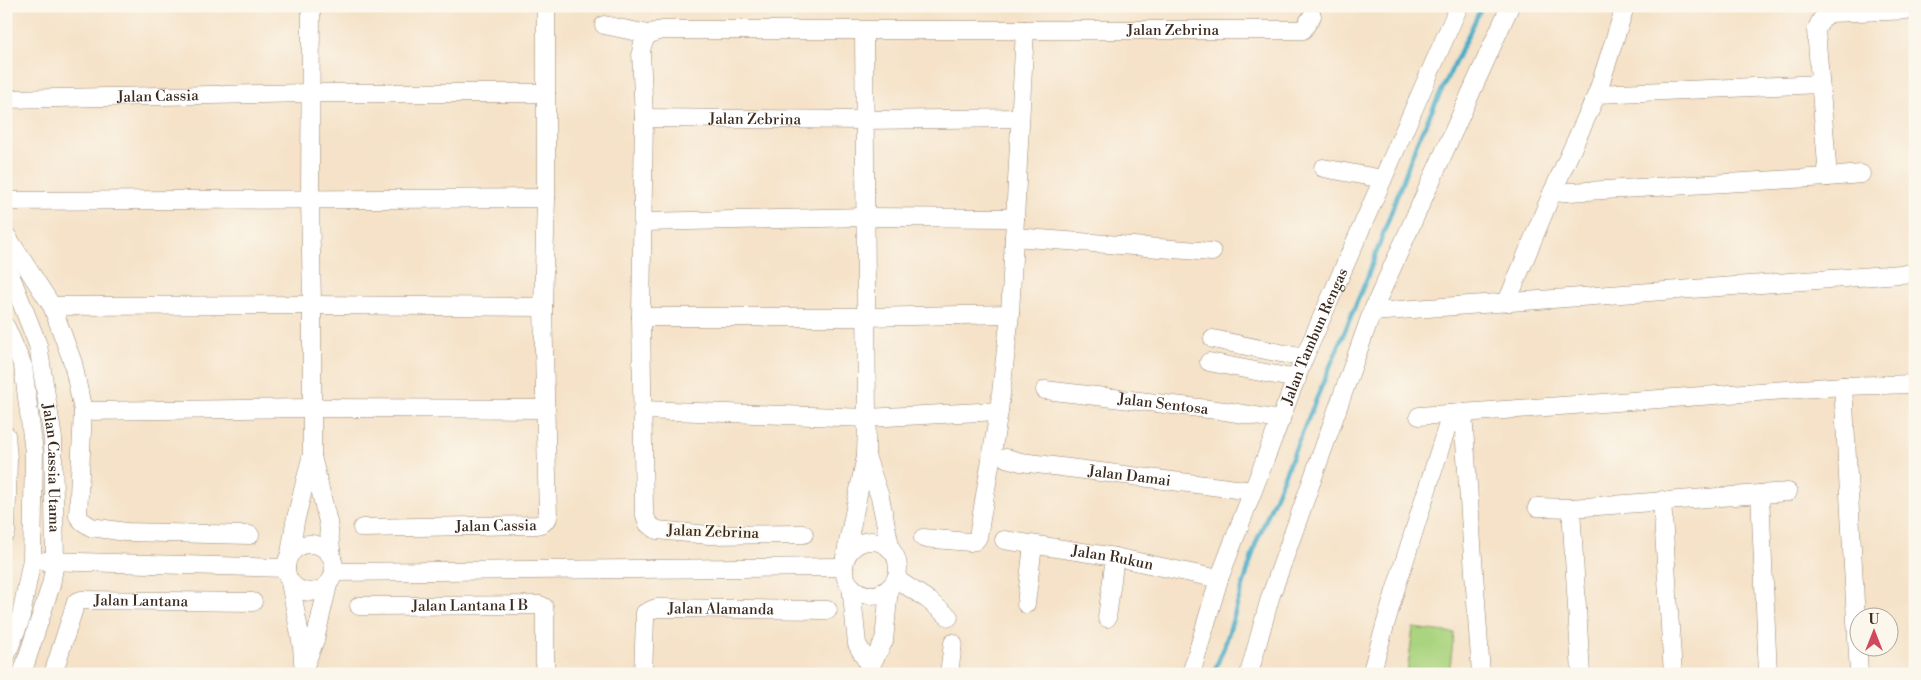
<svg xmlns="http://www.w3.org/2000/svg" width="1921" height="680" font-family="'Libre Bodoni',serif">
	<rect width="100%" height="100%" fill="#fbf7ec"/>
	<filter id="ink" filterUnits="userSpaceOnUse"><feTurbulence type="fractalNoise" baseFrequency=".02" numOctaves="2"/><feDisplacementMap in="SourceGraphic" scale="10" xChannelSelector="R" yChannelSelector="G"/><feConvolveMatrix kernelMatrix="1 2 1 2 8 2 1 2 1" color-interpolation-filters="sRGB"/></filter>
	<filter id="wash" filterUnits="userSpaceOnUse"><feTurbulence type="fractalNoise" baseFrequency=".0096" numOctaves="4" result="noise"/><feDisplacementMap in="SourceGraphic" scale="20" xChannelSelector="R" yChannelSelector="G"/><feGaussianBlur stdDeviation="1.12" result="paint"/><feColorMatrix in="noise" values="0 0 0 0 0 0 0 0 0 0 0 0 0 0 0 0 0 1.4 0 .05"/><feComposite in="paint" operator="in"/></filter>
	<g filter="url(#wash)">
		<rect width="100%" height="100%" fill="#f5e2c8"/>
		<path fill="#aad47f" stroke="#727f4e" d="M1413,628l41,5 -5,41h-42z"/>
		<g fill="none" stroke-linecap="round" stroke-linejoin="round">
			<path stroke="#48adc7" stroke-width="4.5" d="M1213,674l12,-29 31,-102 111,-265 50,-136 65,-136"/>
		</g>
	</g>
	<g filter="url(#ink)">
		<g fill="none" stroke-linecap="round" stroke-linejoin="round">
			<defs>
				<g id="minor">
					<path d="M604,25l44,9"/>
					<path d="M1597,94l27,-84"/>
					<path id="s1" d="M6,99l304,-6h236"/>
					<path id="s2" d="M644,118l222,2 154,-2"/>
					<path d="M1323,168l60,11"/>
					<path d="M1828,177l33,-3"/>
					<path d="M1552,193l276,-16 -12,-147 5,-10 8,-7 86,-3"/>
					<path d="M6,201l540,-3"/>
					<path d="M643,222l222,-5 150,1"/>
					<path d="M6,235l46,71 21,57 10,48 -5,105 4,5 9,6 35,5 124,3"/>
					<path d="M1014,237l198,15"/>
					<path id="s3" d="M6,264l32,81 15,94 2,123 -4,23 -29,89"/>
					<path d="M1507,302l45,-109 45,-99 223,-10"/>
					<path d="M52,306l260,-1 231,2"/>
					<path d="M1372,312l543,-39"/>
					<path d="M641,317h224l145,-3"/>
					<path d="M6,327l17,39 11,86 -2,107 -12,62 -14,35"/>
					<path d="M1213,339l91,19"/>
					<path d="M1209,362l88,17"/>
					<path d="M1843,386l16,288"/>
					<path id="s4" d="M1045,390l180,21 56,9"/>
					<path d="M642,410l225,8 132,-7"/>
					<path d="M83,411l229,-3 234,1"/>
					<path d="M1463,413l18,261"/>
					<path d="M1419,416l424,-30 72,-2"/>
					<path d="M6,435l2,23 -2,75"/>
					<path d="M312,456l16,66 4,36"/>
					<path d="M866,456l14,41 11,53"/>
					<path id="s5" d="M1006,458l15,4 231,29"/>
					<path d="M1760,494l8,180"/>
					<path d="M1662,500l11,174"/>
					<path d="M1537,507l34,1 217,-16"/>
					<path d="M1571,508l10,166"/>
					<path id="s6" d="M362,528l175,-3 6,-2 5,-5 -5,-211 3,-109v-192"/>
					<path id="s7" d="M804,534l-95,1 -52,-5 -9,-6 -4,-12 -3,-195 3,-199 -3,-66c2,-15 8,-20 22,-22h640l9,-14"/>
					<path d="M923,538l47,4 5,-1 3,-4 21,-126 11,-97 15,-284"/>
					<path id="s8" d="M1004,540l111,17 104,22"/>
					<circle cx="871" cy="568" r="27"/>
					<circle cx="310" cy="568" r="24"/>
					<path d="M290,554l5,-32 17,-68v-149l-2,-106 1,-193"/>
					<path d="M845,557l21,-101 1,-38 -3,-387"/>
					<path d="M45,561l241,7"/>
					<path d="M334,572l510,-5"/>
					<path d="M896,579l31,20 22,18"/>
					<path d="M290,582l12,64 2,28"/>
					<path d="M851,586l6,58 13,23v7"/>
					<path d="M1026,604l7,-59"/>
					<path id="s9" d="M359,606l181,-1 4,2 1,8v59"/>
					<path d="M1107,618l8,-61"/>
					<path d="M306,663l9,-23 13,-55"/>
					<path d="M870,667l14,-26 5,-53"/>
					<path id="s10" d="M53,674l23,-72 5,-2 172,2"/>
					<path id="s11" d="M643,674l2,-56v-5l11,-5 172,2"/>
					<path d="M949,674l4,-31"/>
					<path id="s12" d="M1191,674l28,-95 85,-221 155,-352"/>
					<path d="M1249,674l21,-76 102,-286 138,-306"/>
					<path d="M1371,674l24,-83 56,-177"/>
				</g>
			</defs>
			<use href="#minor" stroke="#988673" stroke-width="19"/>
			<use href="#minor" stroke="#fff" stroke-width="18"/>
		</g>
	</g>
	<g text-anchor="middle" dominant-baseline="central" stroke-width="4" stroke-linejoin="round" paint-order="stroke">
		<g font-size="15" fill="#3b2a1e" stroke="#fbf7ec">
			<text stroke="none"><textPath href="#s7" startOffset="1175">Jalan Zebrina</textPath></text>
			<text stroke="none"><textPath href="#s1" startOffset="152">Jalan Cassia</textPath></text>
			<text stroke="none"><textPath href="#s2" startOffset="111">Jalan Zebrina</textPath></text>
			<text stroke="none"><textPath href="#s12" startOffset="360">Jalan Tambun Rengas</textPath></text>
			<text stroke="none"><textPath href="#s4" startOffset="119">Jalan Sentosa</textPath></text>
			<text stroke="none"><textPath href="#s3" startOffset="211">Jalan Cassia Utama</textPath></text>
			<text stroke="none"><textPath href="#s5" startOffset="125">Jalan Damai</textPath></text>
			<text stroke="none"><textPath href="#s6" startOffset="134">Jalan Cassia</textPath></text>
			<text transform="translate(713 532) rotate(2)">Jalan Zebrina</text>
			<text stroke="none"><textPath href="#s8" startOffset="110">Jalan Rukun</textPath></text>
			<text stroke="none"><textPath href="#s10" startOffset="141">Jalan Lantana</textPath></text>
			<text stroke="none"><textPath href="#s9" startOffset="111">Jalan Lantana I B</textPath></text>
			<text stroke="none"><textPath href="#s11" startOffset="138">Jalan Alamanda</textPath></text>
		</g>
	</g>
	<rect width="1921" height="680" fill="none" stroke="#fbf7ec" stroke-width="25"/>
	<g transform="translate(1874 632)"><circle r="24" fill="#fbf7ec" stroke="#aea59a"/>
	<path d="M0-4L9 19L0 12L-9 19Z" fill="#d1495b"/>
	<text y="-8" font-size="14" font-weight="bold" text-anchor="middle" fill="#3b2a1e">U</text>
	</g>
</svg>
